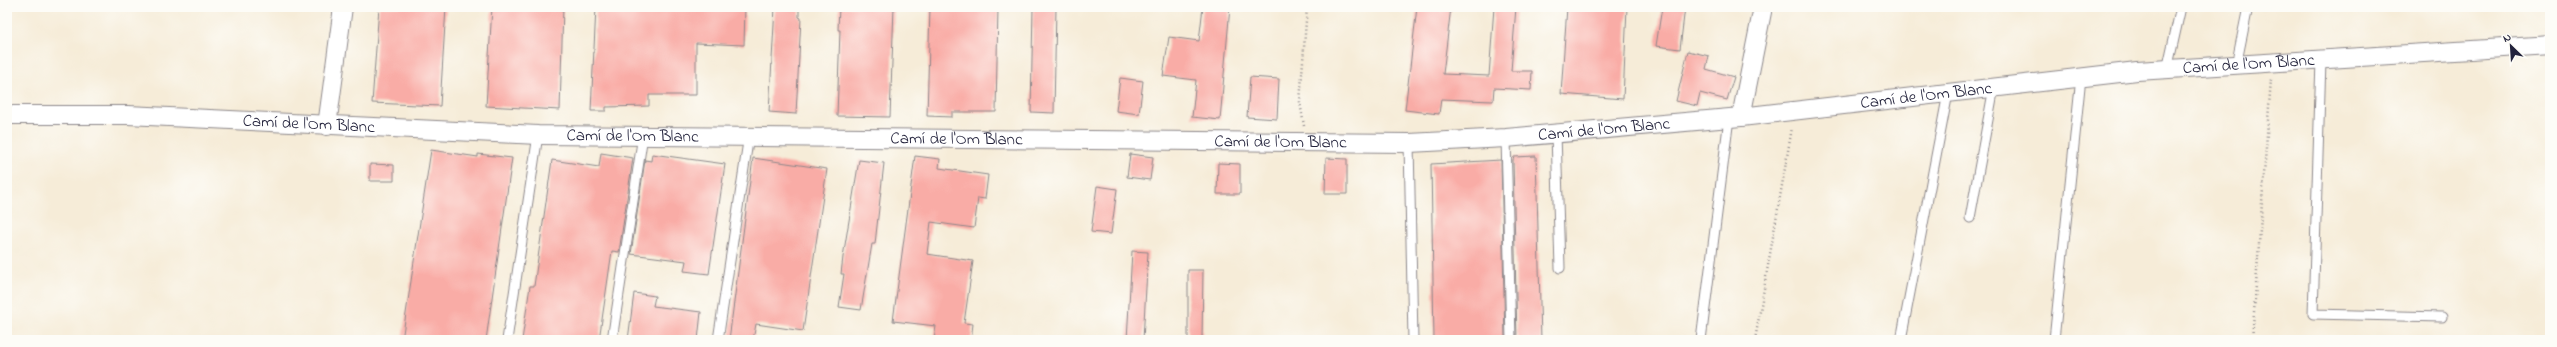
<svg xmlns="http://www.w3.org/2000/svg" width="2557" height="347" font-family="'Indie Flower',sans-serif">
	<rect width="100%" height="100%" fill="#fdfcf7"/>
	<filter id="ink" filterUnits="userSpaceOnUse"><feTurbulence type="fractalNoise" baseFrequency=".025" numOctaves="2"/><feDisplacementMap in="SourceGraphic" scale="8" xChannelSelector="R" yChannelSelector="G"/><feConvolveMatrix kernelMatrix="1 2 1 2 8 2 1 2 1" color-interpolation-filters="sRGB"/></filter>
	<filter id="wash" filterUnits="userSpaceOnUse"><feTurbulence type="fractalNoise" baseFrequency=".012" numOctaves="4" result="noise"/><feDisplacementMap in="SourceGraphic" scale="16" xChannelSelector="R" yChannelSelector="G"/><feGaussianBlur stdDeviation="0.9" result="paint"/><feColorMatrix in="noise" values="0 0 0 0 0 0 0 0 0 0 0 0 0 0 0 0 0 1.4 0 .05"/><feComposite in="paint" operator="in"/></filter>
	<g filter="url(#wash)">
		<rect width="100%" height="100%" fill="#f6ecd8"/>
		<g id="blocks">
			<path fill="#f9aca6" d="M379,7h67l-6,99 -68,-3z
				M492,7h71l-3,103 -74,-4z
				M596,7h149l-1,38 -48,-2v52h-47v11l-43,1v4h-15z
				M775,7h24v10l2,1 -5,96 -27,-2z
				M839,7h55l-4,110 -53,-1 3,-86h-2z
				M930,7h68l-2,105h-44v5l-25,-1z
				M1033,7h23l-2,106 -23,-1z
				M1203,7h27l-10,113 -28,-3 4,-37 -33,-4 6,-39 30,4z
				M1417,7h34l-8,67 46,2 5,-69h22l-5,64h21l-1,19 -37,-2 -1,13 -52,-2 -2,15 -34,-4z
				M1567,7h60l-4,92 -62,-5z
				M1662,7h23l-5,42 -24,-3z
				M1688,51l21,5 -3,13 28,8 -7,23 -27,-7 -3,13 -21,-5z
				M1250,77l29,2 -2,40 -30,-2z
				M1120,78l23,3 -4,33 -23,-3z
				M431,150l47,7v-3l34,4 -26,182h-84z
				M601,153l32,5 -14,94 -7,-1 -13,89h-77l8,-54h4l18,-126 47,7z
				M652,154l73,10 -16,110 -25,-3 2,-10 -55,-7 14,-94 6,1z
				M1130,154l23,3 -3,23 -23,-3z
				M915,156l25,3 -1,9 49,7 -3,24 -7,-1 -4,30 -43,-6 -4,32 46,7 -9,62 9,1 -2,16h-37l2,-14 -43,-5z
				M1536,156l5,184h-24l-4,-180 1,-3z
				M753,158l74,11 -24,162 -47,-7 -3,16h-24z
				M1326,158l21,1v35h-22z
				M859,160l25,3 -9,81h-3l-11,66 -22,-3 5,-33h-3l2,-17z
				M1501,160l4,180h-71l-3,-176z
				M1218,163l22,1v30h-23z
				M370,164l24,1v16h-24z
				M1097,186l20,3 -6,45 -20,-2z
				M1132,251l16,1 -5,88h-16z
				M1188,270h15l-1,70h-14z
				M634,293l21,3 -2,10 48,6 -3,28h-70z"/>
		</g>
	</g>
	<g filter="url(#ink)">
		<use href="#blocks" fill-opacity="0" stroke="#8c878a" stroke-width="1"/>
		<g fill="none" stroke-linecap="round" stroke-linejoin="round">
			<defs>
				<path id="lane" d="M2321,60l-8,254 129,3
					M2236,66l12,-59
					M2167,70l14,-63
					M1556,133l4,135
					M1506,138l5,202
					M1409,143l4,197
					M1970,218l24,-131
					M507,340l31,-205
					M612,340l31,-205
					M718,340l31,-205
					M1701,340l28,-222
					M1901,340l47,-247
					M2054,340l27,-263"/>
				<g id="street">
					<path id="s1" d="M7,115h121l410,20 871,8 97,-5 235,-21 396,-46 413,-26"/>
					<path d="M1741,117l22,-110"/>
					<path d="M327,126l16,-119"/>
				</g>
			</defs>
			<use href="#lane" stroke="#8c878a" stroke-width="11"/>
			<use href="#street" stroke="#8c878a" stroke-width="20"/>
			<path stroke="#8c878a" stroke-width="2.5" stroke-dasharray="1 3" stroke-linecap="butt" d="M1304,126l-4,-24 7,-95
				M1755,340l37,-212
				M2252,340l19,-261"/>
			<use href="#lane" stroke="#fff" stroke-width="9"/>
			<use href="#street" stroke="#fff" stroke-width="18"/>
		</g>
	</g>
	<g text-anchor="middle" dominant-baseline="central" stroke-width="3" stroke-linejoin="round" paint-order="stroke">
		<g font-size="17" fill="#22223b" stroke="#fdfcf7">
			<text stroke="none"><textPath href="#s1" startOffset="2246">Camí de l'Om Blanc</textPath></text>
			<text stroke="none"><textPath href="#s1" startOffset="1922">Camí de l'Om Blanc</textPath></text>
			<text stroke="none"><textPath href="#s1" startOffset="302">Camí de l'Om Blanc</textPath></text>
			<text stroke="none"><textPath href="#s1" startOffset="1598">Camí de l'Om Blanc</textPath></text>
			<text stroke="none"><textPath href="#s1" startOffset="626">Camí de l'Om Blanc</textPath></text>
			<text stroke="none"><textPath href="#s1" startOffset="950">Camí de l'Om Blanc</textPath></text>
			<text stroke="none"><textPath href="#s1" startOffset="1274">Camí de l'Om Blanc</textPath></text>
		</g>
	</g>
	<rect width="2557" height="347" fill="none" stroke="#fdfcf7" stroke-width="24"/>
	<g transform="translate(2511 46) rotate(335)" stroke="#fdfcf7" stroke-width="3" paint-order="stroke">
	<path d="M0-3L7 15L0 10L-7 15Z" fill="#22223b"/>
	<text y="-6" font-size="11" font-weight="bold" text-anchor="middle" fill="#22223b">N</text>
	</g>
</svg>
